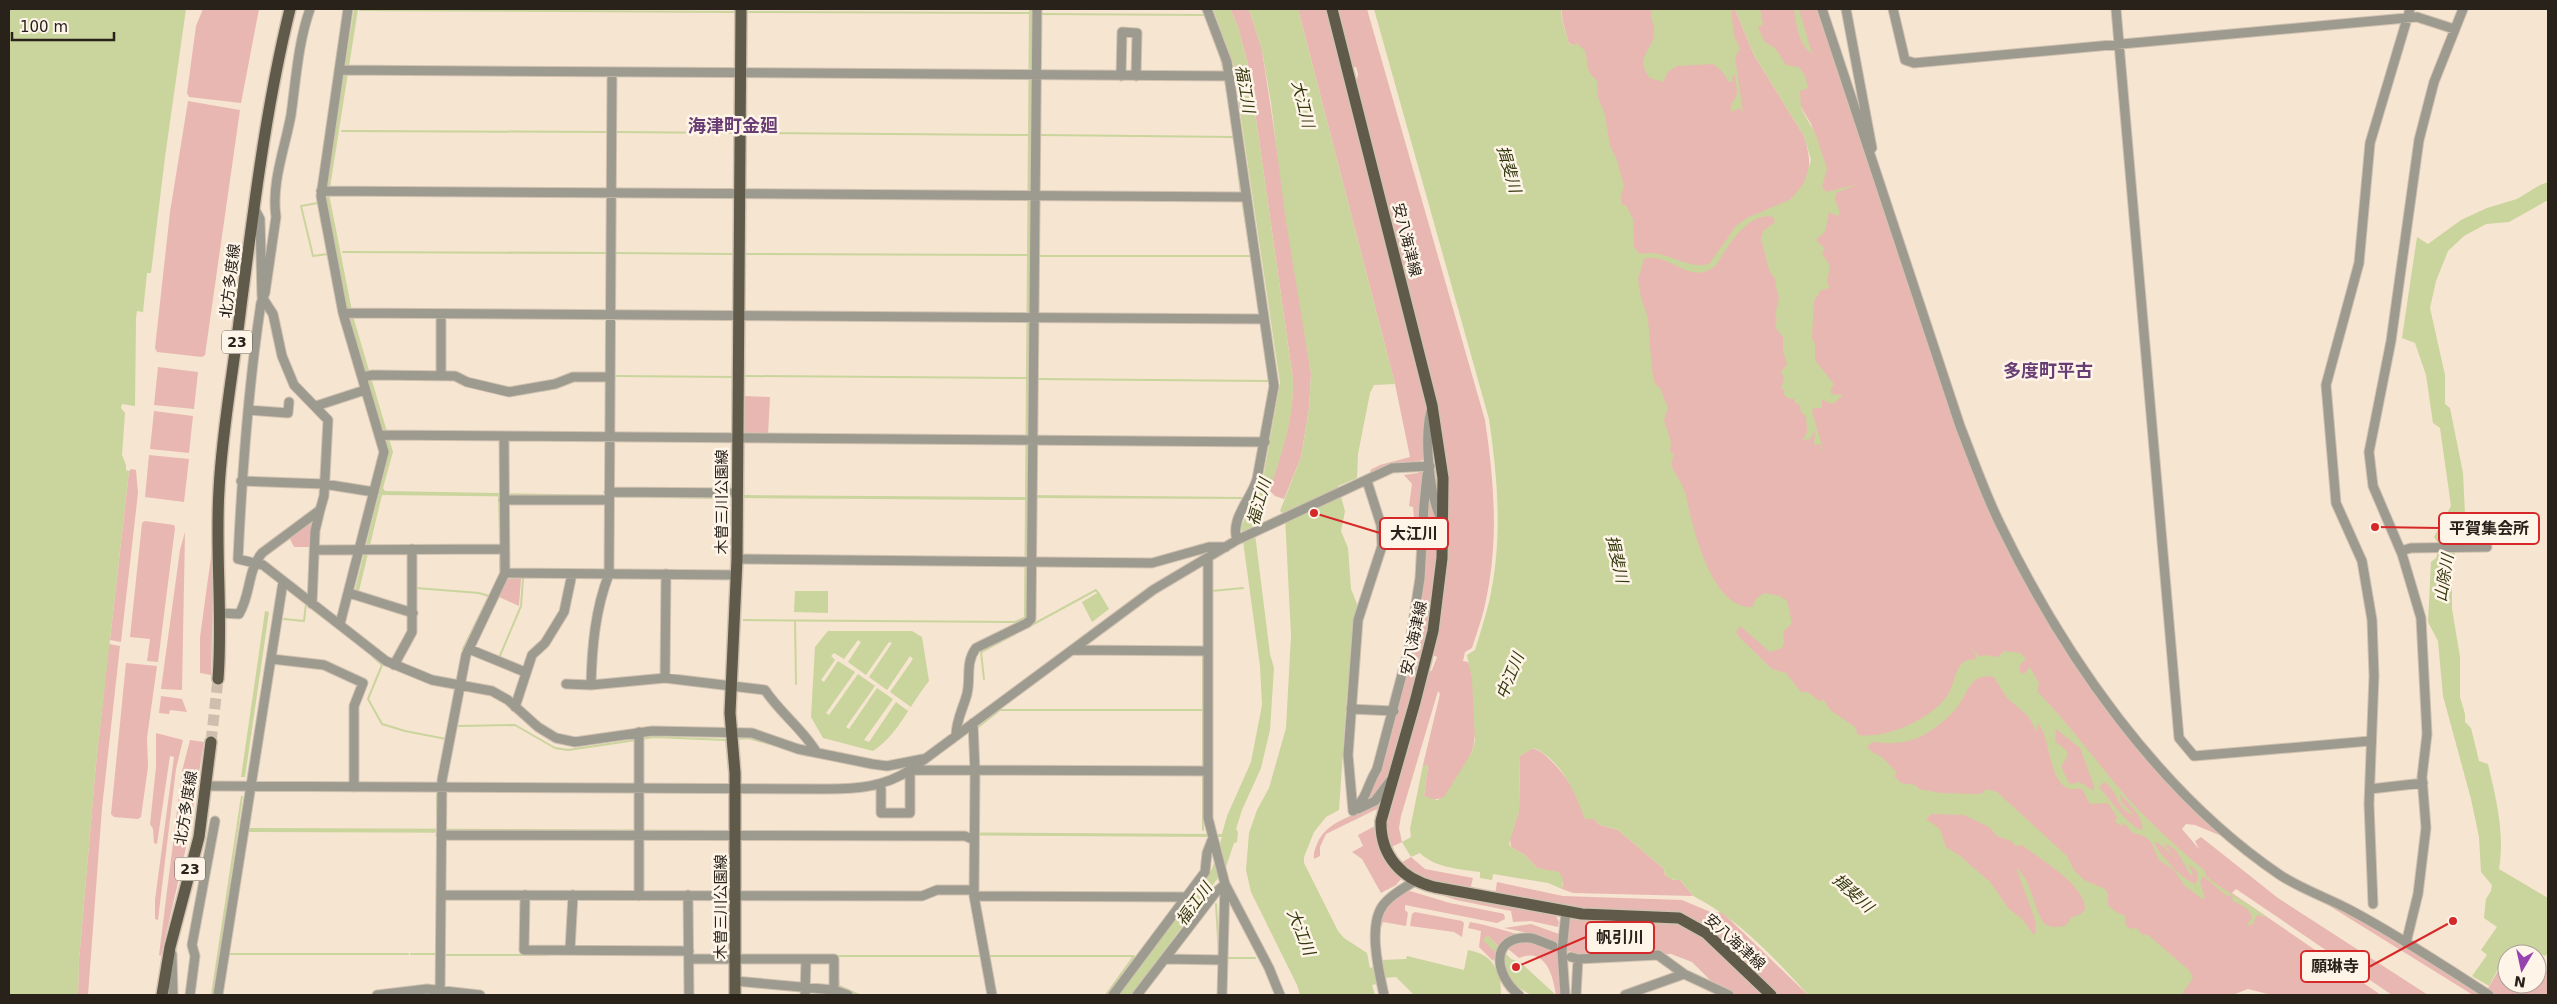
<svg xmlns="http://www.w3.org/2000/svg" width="2557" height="1004" font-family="'DejaVu Sans','Noto Sans JP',sans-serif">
	<rect width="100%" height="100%" fill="#f6e5d1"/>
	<path fill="#e9b7b1" d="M203,9h56l-18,94 -52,-6 -2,-4 9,-67z
		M1230,9h19l13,41 49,324 -2,35 -8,48 -17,42 -9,-3 -6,-6c12,-35 25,-73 24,-110l-44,-311 -11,-42z
		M1298,9h31l99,391 -3,16 1,36 -3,8 -51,15 -2,-5 10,-5 30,-8 -15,-73z
		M1336,9h31l118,411c9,60 14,119 1,180 -3,16 -9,32 -14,48l-7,4 -2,9 5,1c8,14 10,74 4,89 -6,17 -19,31 -28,47l-14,2 -6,-4 4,-31h-5l17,-71 -2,-3 -37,125 -2,12 3,14 -13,6 -4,-24 41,-149 6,-5 5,-13 -6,-3 15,-175 -90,-395 2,-10 -2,-7 -5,1z
		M1562,9h126l43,14v-13l4,-1 19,46 50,81c6,19 9,37 -4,54 -4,5 -11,9 -12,15l37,-40 -14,-41 -68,-115h76l139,417 78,172 137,188 51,51 -29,-12 -9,-1 -4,5 17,20 -4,-8 6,-4 77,61 150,97h-36l-156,-106 -4,4 149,102h-109l-24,-6 -13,5 2,1h-124l-74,-52 -299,-304 -24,-36 -43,-122 -21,-101 -30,-174 -46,-158 -8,-6c-2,-12 -7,-21 -6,-33z
		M188,101l52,9 -35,245 -3,2 -45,-5 -2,-4 15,-136z
		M158,367l40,5 -4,37 -40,-4z
		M743,396l27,1 -2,38 -26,-1z
		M154,411l39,5 -4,37 -39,-4z
		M149,455l40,4 -5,43 -39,-5z
		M131,469l5,1 2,23 -17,149 -11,-2 19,-169z
		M1421,470l3,2 -6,91 -5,-56 -4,-1 3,-22 -8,-9 14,-2z
		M1428,477l12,54 -11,101 -39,143 -16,22 -8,3 45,-152z
		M313,515l1,32h-20l-5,-10z
		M145,521l29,4 1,3 -17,134 -11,-1 3,-22 -20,-2 12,-114z
		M185,532l-3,158 -21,-1 19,-139z
		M214,549l-3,126 -11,-2v-36l12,-87z
		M505,579h16l-2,27 -22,-10z
		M109,644l11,2 -18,162 -14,187h-10l1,-35 17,-196z
		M126,663l31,3 -10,72 1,29 -7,50 -3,2 -24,-2 -3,-3z
		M161,696l21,3 5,13 -17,-2 -1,4 -10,-1z
		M156,733l27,7 -7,29 -18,151 -3,-1v-19l19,-143 -4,-1 -13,88 -3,-1 -1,-14 -3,-5 6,-57z
		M190,740l14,2 -16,97 -27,117 -2,-1 23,-184z
		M1532,748c19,4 52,50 52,69l10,2 6,6 18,5 46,39 1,6 9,5h6l13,16 -120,-3 -11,-4 1,-6 -26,-15 -12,-13 -14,-8 -1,-8 9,-28 1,-55z
		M1383,796l-4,12 -53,26 -6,13v9l-6,3c-1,-5 1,-10 3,-15 11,-28 47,-27 66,-48z
		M1375,826l27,52 -6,7 -15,8 -19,-34 -10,-7 11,-6 -5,-11z
		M1411,857l14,12 48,9 -3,12 -41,-8 -30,-18z
		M1497,882l66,14 119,4 31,13 9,-1 86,83h-31l-65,-63 -25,-15 -94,-6 -98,-16z
		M1422,888l133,26 4,8 -1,5 -27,-6 -18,1 -2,-11 -55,-11z
		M1410,891l40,12 50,10 4,1 1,5 -8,4 -92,-18v5l3,3 -2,13 -23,-4 -5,15c2,-22 8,-41 32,-46z
		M2315,897l34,14 136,84h-12z
		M1415,912l47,9 2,2 -2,14 -8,-5 -44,-6 2,-12z
		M1572,916l107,7 16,7 70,65h-32l-16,-8 -25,-25 -21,-8 -96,1 -5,-4 -4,2 3,-34z
		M1470,922c17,3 33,8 50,13l-21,12 -11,-11 -4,4 13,14 -4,7 -14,-14 2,-16 -13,-3z
		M1531,924l28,10 -1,35 3,26h-5c-3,-19 -10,-48 -37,-37l-12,-10 1,-3 20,-4 22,3 -22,-11 -24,-5z
		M2537,964l11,8v23h-54l-7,-5 11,-19 9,3v10h30z"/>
	<path fill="#cad49d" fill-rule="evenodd" d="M9,9h177l-21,148 -14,116h-4l-4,39 -6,-1 -1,7 -1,88 -13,-2 -1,4 4,5 -3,42 4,10v5l3,1 -33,293 -17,196 -1,35h-69z
		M354,9h4l-29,185 24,122 40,136 -10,36 2,3 346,6 2,2 -351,-4 -23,96 -4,-1 33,-134 -41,-147 -22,-114z
		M1029,9h4l-4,486 214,2v2l-214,-1 -1,119 -9,6 -276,-2v-2l272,2 9,-4 1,-117 -281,-2v-3l281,2z
		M1213,9h17l8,18 11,42 44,311c1,38 -11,74 -24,110 -5,15 -12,29 -14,44l15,120 4,14 -4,62 -9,38 -19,42 -6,19 2,3 -1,10 -3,1 -8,24 -94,128h-13l93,-126 10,-32 -475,-3v-3l475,3 5,-18 24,-54 11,-57 -2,-39 -19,-140 20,-36 19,-107 -47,-319z
		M1249,9h49l97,375 -21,1 -4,8 -12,61 -1,24 -19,8 7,25 -4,20 7,17 3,41 6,15 -10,90 -8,116 -13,7 -12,15 -10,25v6l34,68 6,7 23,15 3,15 3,-1 4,17 -5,1 3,10h-75l-3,-10 -46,-93 -5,-22 3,-37 8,-23 12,-22 17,-60 5,-92 -6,-121 -5,-4 21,-54 8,-48 2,-35 -26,-159 -14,-112 -9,-53z
		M1374,9h188c-2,12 4,21 6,33l5,4 4,-3 8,8 4,21 8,9 1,16 7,18 5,31 7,14 7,27c-3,8 -5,10 -2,18h4l7,14 1,28 6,7c25,-6 45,16 69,10l27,-38 11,-8 44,-19 13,-16 7,-23 -7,-24 -50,-81 -19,-46 -4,1 3,26 6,13 -5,8 8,56 -3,-5 -9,4c-2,-10 5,-11 6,-20 0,-5 -2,-12 -2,-17l-3,1 1,6 -5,-1 -6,-10 -9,-7 -36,2 -9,6 -5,10 -13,-4c-18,-22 6,-28 4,-48 0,-7 -4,-12 -3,-20l109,-1 3,15 -5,4 7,14 10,6 11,17 13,2 6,9 3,12 -8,3 1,17 15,27 11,34 -5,18 5,5 31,-8 -22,9 -1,6 5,14 -3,3 -8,-4 -4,20 -9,8 9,9 -3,4 8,13 -3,17 3,5 -9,2 -7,11 -2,37 3,6v16l19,24 -3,4v6l12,1 -10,9 -11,-4v8h-8l-2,3 12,42 -4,-9 -6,1 1,-15 -5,9 -8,1 5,-7 -1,-17 -5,-3 -1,-8 -5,-2 -1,-4 -7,-1 -4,-5 2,-3 -4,-1 3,-11 -3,-6 6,-8 -4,-13v-14l-8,-10 2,-8 -2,-3 4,-18 -4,-14 1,-3 -7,-11 -8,-32 2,-7 12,-9 -2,-5c-20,-5 -39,20 -48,34 -4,5 -6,12 -11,16 -25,19 -45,-16 -70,-8l-6,20 3,19 7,20 4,53 3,13 5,4 8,20 -4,12 7,22 -1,10 4,2 -3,10c4,11 12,20 15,31 6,31 25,114 66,112l4,-8 8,-6 16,3 7,5 5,22 -9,9 1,12 -2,4 -12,4 -30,-26 -4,6 2,4 34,33 14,4 15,19h7l11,9 5,-1 6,10 25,17 3,8c29,4 73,-16 89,-39 8,-10 7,-32 21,-36 3,-1 5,0 7,-1l1,-4 -7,-9 11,11 4,-2 14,2 6,-6 17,2 5,6 -6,6v7l4,2 6,-7 9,16 -2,8c27,28 51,59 76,90 27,33 60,63 92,90l1,5c18,15 39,25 58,39l1,2 -8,-2 -4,9 -7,2 6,-8c-2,-9 -11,-15 -19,-16l-1,-7 -5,1 -24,-20 -3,6 5,16 -3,1 -18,-14 -10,-15 -15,-10 -8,-18 -7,-6 -11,-3 -9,-10 -1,3 -8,-4 2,-5 -9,-14 -18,1 -8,-15c-4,-2 -8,1 -12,0 -23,-6 -19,-56 -33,-66v9l-9,-16 -21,-18 -13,-21c-26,-5 -26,20 -40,34 -8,9 -23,21 -34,26 -17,7 -30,7 -48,5l-5,5 5,5 10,5 15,16 -3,3 7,7 14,2 4,4 22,4 37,1 5,-1 3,-4 11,3 70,64 7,14 10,10 21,9 3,5v11l8,7 9,4v7l3,5 5,1 2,-2 8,8h5l41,35 4,8 -11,16 -374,1c-31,-35 -71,-77 -113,-98 -5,-3 -10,-12 -15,-17 -10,0 -15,-2 -16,-11l-46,-39 -18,-5 -6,-6h-9c-10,-25 -22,-58 -51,-71l-14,8 -1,55 -10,33 2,3 14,8 12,13 22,4 4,7 -1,10 -14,-6 -55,-9 -1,6 -12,-2v-6c-20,-3 -45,-4 -60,-19l-9,4 -9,-15 9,-5 -1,-8 13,-64h5l-4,31 13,4 7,-3 28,-45 3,-12 -3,-61 -5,-24 8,-5c5,-16 10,-32 14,-48 14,-61 9,-122 0,-183zM2056,729l24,19 14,38v5l-15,-9 -9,2c-2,-2 -7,-14 -9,-18 12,-15 5,-15 -6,-25zM2104,782c13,6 13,29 30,33l-12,-12 -3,-10c8,8 26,25 23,37 -12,-2 -34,-33 -43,-43zM1931,814l33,1 25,12 8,9 14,5 5,5 6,-1c18,15 63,39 63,64l-4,5 -9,3 -7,9c-6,1 -15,2 -20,-2 -8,-8 -12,-29 -17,-40 -2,-5 -7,-11 -11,-17 2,17 25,56 17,68l-12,-16 -13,-10 -19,-27 -31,-27 -13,-8 -6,-18 -14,-10zM2154,842c9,2 17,12 24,19l-14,-17c16,2 19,23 28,32l1,-2 -5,-10 8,6 2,5 -2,9c-13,-3 -37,-30 -42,-42z
		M1794,9h5l13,45c-13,-8 -16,-31 -18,-45z
		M2548,182v18l-39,22 -23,2 -22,12 -16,15 -12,30 -6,27 15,67v29l5,4 13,65 2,41 -2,19 -15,38 4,12v26l8,48v40l5,17v8l6,6 8,33 9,3c8,34 17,70 11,105l49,29v55l-3,3 -16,-8 -8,6h-14v18l-9,-3 -9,17 -17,-10 15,-21 -6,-5 16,-23 -13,-9 2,-19 5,-8 1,-6 -11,-13 -2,-35 -8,-38 -28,-103 -5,-55 -10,-19 3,-60 5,-4 4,-12 -6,-9 17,-31 -11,-78 -7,-5 -7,-48 -11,-32 -13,-5 15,-101 11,7 33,-24 26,-12 30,-9 23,-14z
		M795,591h33v22l-34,-1z
		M1099,592l10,17 -17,13 -10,-20z
		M265,611l4,1 -24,165h-4z
		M828,631h84l10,6 7,44c-19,23 -31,54 -56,70l-50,-13 -12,-21 4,-70z
		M241,796h2l-29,199h-3z
		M246,828l482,2v4l-483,-2z
		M1488,936l23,23 9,3 36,33h-25l-18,-11 -5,-9 -4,-14 -21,-21 2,-3z
		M1468,950c11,2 24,7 28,20h4l1,25h-87l-18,-18 -13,1 -2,-18 25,-1 1,-3 57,14z"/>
	<path fill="#f6e5d1" d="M858,640l3,2 -13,20 18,13 23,-33 3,1 -23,34 18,13 23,-34 3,3 -23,33 21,15 -3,4 -12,-9 -27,40 -5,-2 29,-41 -16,-11 -28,41 -3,-2 29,-41 -17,-12 -29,41 -3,-2 29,-41 -17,-11 -14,21 -3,-2 14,-20 -4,-4 3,-3 10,6z"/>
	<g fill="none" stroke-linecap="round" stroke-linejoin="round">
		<path stroke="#cad49d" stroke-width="2" d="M360,10l376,2
			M749,12l280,1
			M1041,14l164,1
			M1221,59l3,13
			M1225,79l2,14
			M342,131l267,1
			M617,132l119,1
			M747,133l281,2
			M1041,135l193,2
			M1238,170l3,25
			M1242,200l8,49
			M318,203l-17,3 12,50 15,-2
			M343,252l264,1
			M615,253l119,1
			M747,254l280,1
			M1039,256h212
			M615,376l119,1
			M746,376l282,2
			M1038,379l230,2 1,-3
			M542,391l20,-5
			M499,495l1,45
			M500,553v21
			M416,588l63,5 10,3 -26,53
			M1212,591l31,-3
			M284,619l20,2 2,-17 15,12
			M795,621l1,63
			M1030,626l66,-36 2,3
			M372,656l10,9 -14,34 14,25 23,7 41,8
			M1203,656v111
			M499,658l22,-52 2,-28 -15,-1
			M984,679l-3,-27 34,-18
			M459,726l56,-1 40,23 13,2 68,-10
			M978,727l22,-17h203
			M641,739l13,-2 72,3 3,30
			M737,739l11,-1 22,6
			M796,753l12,3
			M1203,775v55
			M437,794v22
			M1216,904l3,52
			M227,954h181
			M411,954h25
			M445,955h102
			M834,956h148
			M989,956h145
			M1226,958h29
			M838,978l1,8 20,9
			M1106,995l28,-39"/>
		<path stroke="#cdbead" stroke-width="11" stroke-dasharray="11 5.5" stroke-linecap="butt" d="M211,742l7,-63"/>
		<defs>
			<path id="minor" d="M310,9c-12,34 -14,70 -19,106 -6,33 -20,68 -15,102l-11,76 -4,10c-13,85 -19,170 -23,256l25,6 123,96 46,19 60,11 16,9 30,27 18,11 19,4 77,-11 100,2 46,16 74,15 15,2 36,-7
				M1207,9l20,53 47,324 -17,93c-6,21 -27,39 -20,61
				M1822,9l138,417c13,33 25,68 41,100 63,130 158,267 279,349 23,15 48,23 72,36 47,25 92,55 137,84
				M1846,9l26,139
				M1893,9l12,51 9,3 503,-46 37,12
				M2116,9l63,729 15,18 176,-15
				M339,70l890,6
				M612,72l-3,502c-14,36 -17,73 -18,111l74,-7 100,12c15,23 38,39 52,63
				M1121,76l1,-44 15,1 -1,43
				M321,191l925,6
				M343,313l921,6
				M441,314v62
				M362,377l11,-2 82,1 12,6 42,10 46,-8 18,-7h37
				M316,406l49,-16
				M248,410l40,3 1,-11
				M1431,411c-7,26 -2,83 10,108
				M379,435l886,7
				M241,481l83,3 50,8
				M609,492l128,1
				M504,500h105
				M315,550l189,-1
				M2401,551l10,-3 76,-1
				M1208,558v260l17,66 -3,111
				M737,559l415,4 57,-16h17
				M505,573l232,2
				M349,593l64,20
				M312,604l3,-73 5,-21
				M220,613l19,1c12,-19 8,-43 23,-61l58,-43 4,-14 4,-76 -34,-35 -12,-29 -9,-42 -11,-17 -2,-78 -6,-11
				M340,624l44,-172 -41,-139 -22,-117 27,-187
				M469,649l56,23
				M1072,650l135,1
				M272,659l52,6 39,18 -9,23v81
				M394,665l18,-33v-83
				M665,678l1,-104
				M566,684l25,1
				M515,707l17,-52 13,-12 19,-31 8,-38
				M1351,709l43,2
				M973,723l2,48 -1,125 18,99
				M956,736c0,-16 7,-27 11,-42 4,-17 -2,-31 9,-46l51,-25 4,-4 6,-610
				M881,784v29h29v-43l298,1
				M206,786l621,3c30,0 57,-2 83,-19l243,-180 84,-50 155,-72 38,-2
				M2370,789l53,-6
				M1358,809l17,-8 15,-20
				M1353,811c16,-16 13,-24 24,-42l32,-121 11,-70 4,-73 3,-30 3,-9
				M1353,811l-5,-56 10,-135 24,-74 -1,-21 -14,-44
				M441,835l524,1 9,4
				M441,895l481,1 15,-6h37
				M525,895l-1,55 165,1
				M688,895l1,100
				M639,896v-164
				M974,896l213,1
				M2373,904l-4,-100 5,-128 -2,-56 -10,-59 -26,-58 -10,-118 33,-122 11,-120 40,-134
				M2406,943l12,-49 8,-66 -4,-51 5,-43 -6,-116 -19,-64 -29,-68 -4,-34 22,-111 28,-201 15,-58 29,-73
				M570,950l3,-55
				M172,954l1,41
				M1571,957l7,2 80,-4 26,19 45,21
				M689,959h145v31l14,5
				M1165,959l58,1
				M735,981l99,9
				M190,995l5,-39 -3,-11 23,-124
				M218,995l65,-413
				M377,995l50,-6 53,6
				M440,995l2,-215 24,-125 39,-82 -1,-137
				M805,995l1,-36
				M1113,995l92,-123 2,-19 5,-13
				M1137,995l79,-103 9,-8 44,84 11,27
				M1384,995c-5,-23 -17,-71 0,-91 8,-10 20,-16 31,-23
				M1519,995c-24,-19 -31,-60 12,-57 6,1 15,6 22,8
				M1565,995l-3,-44 4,-40
				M1576,995l2,-36
				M1625,995l59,-21"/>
			<path id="major" d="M1332,9l100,396 11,73 -1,80 -9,73 -18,71 -34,119c-1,35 21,58 53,66l148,27 97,4 27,15 65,62
				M218,679c5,-63 -3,-126 1,-189 3,-61 15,-123 22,-184 13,-99 25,-200 49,-297
				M162,995l8,-48 29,-110 12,-95
				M735,995v-222l-5,-60 7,-154 4,-550"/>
		</defs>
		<use href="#minor" stroke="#d1c2b0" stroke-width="11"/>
		<use href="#major" stroke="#d1c2b0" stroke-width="14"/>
		<use href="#minor" stroke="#9d9a90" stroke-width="9"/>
		<use href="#major" stroke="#5f5a49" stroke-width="11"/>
	</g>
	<g text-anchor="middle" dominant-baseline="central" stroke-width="5" stroke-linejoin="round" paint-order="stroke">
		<g fill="#fef4e8" stroke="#686158" stroke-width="1">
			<rect x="222" y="330.5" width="30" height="23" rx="4"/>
			<rect x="175" y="857.5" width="30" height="23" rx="4"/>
		</g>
		<g font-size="14" font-weight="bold" fill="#28221b">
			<text x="237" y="342">23</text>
			<text x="190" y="869">23</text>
		</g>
		<g font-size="15" fill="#28221b" stroke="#fef4e8">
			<text transform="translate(1407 240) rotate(76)">安八海津線</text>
			<text transform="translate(230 281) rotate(-83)">北方多度線</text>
			<text transform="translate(722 502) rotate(-90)">木曽三川公園線</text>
			<text transform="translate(1414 638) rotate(-78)">安八海津線</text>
			<text transform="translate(186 808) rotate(-81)">北方多度線</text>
			<text transform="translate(721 907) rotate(-90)">木曽三川公園線</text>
			<text transform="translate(1735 942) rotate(42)">安八海津線</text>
		</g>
		<g font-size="16" font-style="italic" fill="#33390f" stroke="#fef4e8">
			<text transform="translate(1245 89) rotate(80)">福江川</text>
			<text transform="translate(1303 104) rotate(76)">大江川</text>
			<text transform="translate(1509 169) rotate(74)">揖斐川</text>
			<text transform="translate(1259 502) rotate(-74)">福江川</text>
			<text transform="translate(1617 559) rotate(77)">揖斐川</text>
			<text transform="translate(2444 578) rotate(-81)">山除川</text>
			<text transform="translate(1510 676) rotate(-68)">中江川</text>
			<text transform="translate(1853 893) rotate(42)">揖斐川</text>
			<text transform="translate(1194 904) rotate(-54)">福江川</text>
			<text transform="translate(1301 932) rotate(68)">大江川</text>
		</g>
		<g font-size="18" font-weight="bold" fill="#673d74" stroke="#fef4e8">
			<text x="733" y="125">海津町金廻</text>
			<text x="2048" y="370">多度町平古</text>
		</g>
	</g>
	<path fill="none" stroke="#d62828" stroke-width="2" d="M2375 527L2439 528M1314 513L1380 533M1516 967L1586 937M2453 921L2369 967"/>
	<g fill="#d62828" stroke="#fef4e8" stroke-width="2">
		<circle cx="2375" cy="527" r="5"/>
		<circle cx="1314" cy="513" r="5"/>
		<circle cx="1516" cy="967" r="5"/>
		<circle cx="2453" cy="921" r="5"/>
	</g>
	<g fill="#fef4e8" stroke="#d62828" stroke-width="2">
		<rect x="2439" y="513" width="100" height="31" rx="5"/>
		<rect x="1380" y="518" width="68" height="31" rx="5"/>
		<rect x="1586" y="922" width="68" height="31" rx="5"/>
		<rect x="2301" y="951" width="68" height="31" rx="5"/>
	</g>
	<g font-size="16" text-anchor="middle" font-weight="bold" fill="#28221b">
		<text x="2489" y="534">平賀集会所</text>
		<text x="1414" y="539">大江川</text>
		<text x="1620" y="943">帆引川</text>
		<text x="2335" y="972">願琳寺</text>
	</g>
	<rect width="2557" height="1004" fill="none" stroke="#28221b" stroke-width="20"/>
	<g transform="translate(2522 969) rotate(189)"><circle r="24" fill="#fef4e8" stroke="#a8a096"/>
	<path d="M0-4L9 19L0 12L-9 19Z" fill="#9642af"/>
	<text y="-8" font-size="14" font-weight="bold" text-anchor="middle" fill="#28221b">N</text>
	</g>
	<path d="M12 32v8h102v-8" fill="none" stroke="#28221b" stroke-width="2.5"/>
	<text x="20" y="32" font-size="15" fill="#28221b" stroke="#fef4e8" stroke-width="4" paint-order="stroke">100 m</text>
</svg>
